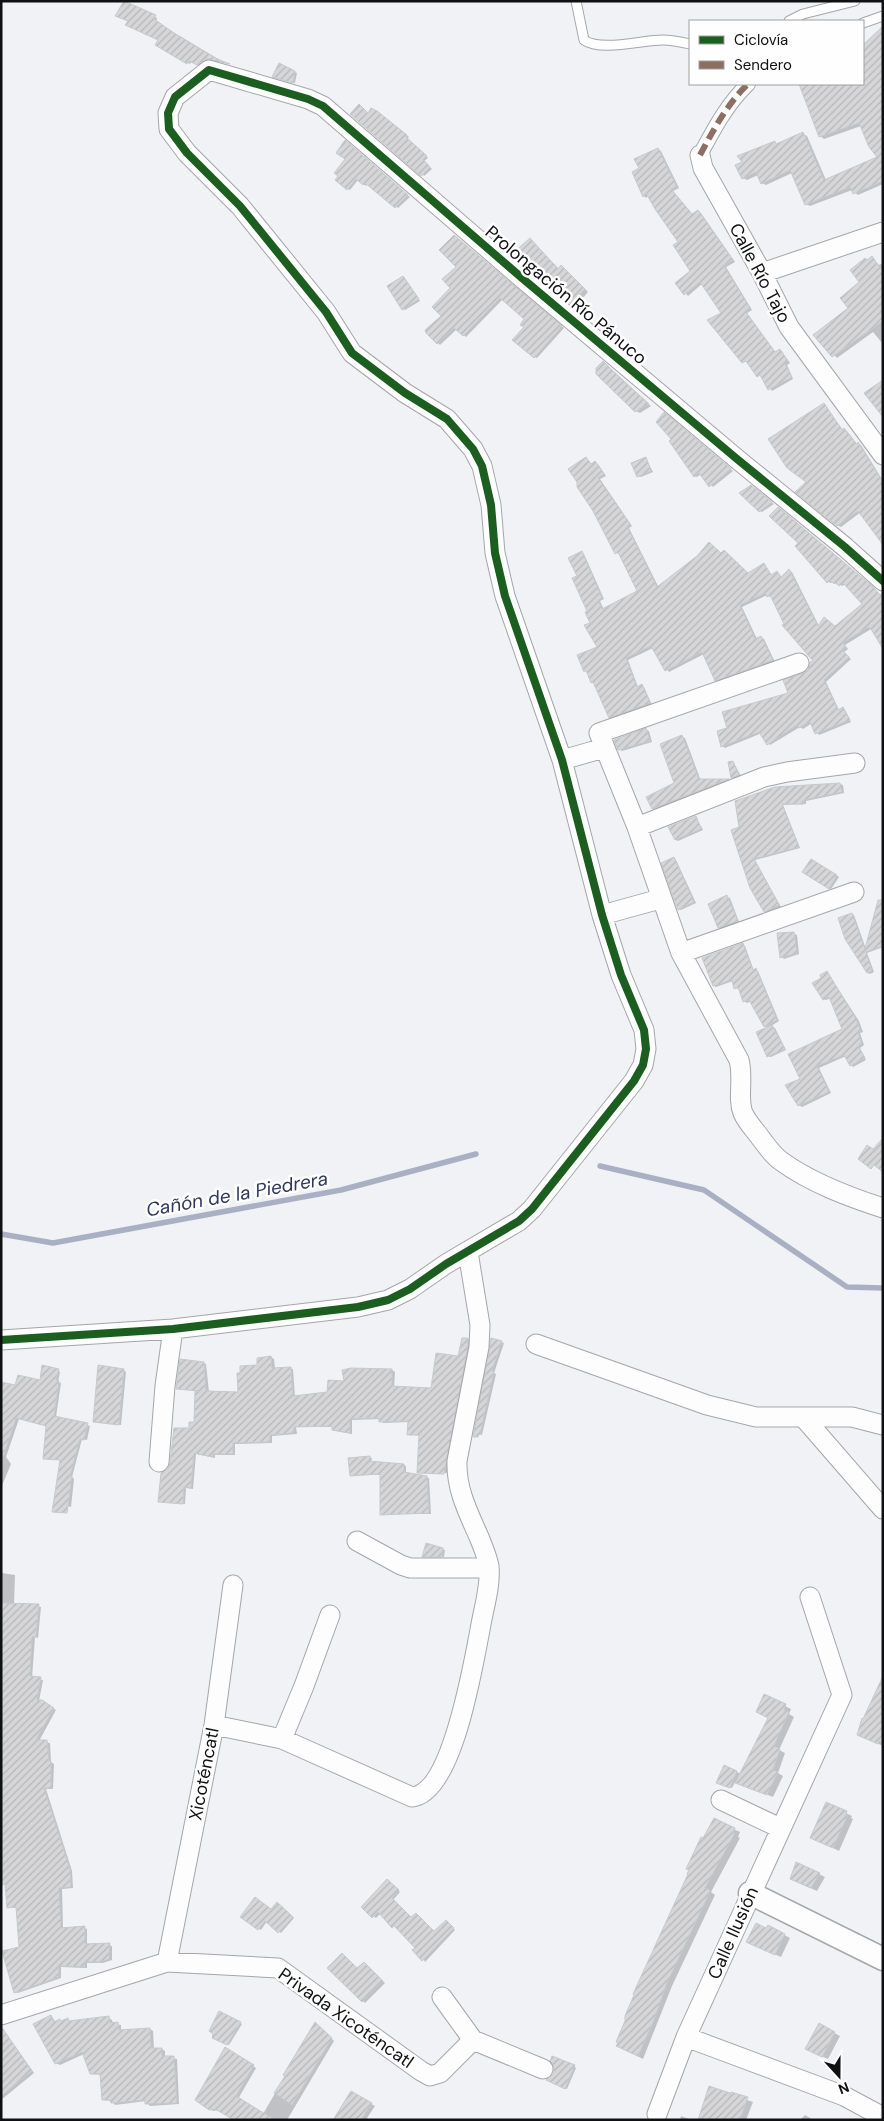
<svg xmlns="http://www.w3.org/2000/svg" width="884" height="2121" font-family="'DM Sans',sans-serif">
	<defs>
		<pattern id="building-hatch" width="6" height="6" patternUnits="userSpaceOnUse" patternTransform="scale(1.25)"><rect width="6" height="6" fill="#d6d6d8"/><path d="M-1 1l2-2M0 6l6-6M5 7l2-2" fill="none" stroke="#b6b7b8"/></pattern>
	</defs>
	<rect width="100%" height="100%" fill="#f1f2f5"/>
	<path fill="#0003" d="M126,2l31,16 -1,4 69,41 -15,-3 -10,6 -8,-5 -2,3 -33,-20 2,-4 -39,-23z
		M280,65l17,8 -2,10 -19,-5z
		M801,84h52l-29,29 59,-27v98l-25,11 -6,-5 -42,16 -4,-2 -14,-31 -26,12 -4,-2 -4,-8 -11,5 -4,-2 31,-35 4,2 25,-11 4,2 19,44 54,-23 -19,-31 -37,13 -4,-3z
		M380,114l29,23 -2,2 21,19 -4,3 8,8 -8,7z
		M347,143l63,54 -12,11 -30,-25 -2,3 -8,-6 -8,10 -2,-1z
		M658,149l3,2 18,37 -6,3 20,24 5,-4 3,2 34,49 -9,5 26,43 -5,3 29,40 4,-2 2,1 8,11 -3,2 6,14 -21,12 -10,-15h-4l-10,-14h-5l-20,-49 -20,-30 -15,13 -11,-13 15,-12 -12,-29 -31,-47 -3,3 -2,-2 -4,-27z
		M457,238l107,90 -27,30 -3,-1 -8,-30v-8l-23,-20 -37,38 -9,-8 -17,16 -13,-14 16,-15 15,-49z
		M531,240l28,29h6l23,23 -12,14 -5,-3z
		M872,258l7,7 4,-2v81l-10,-12 -36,26 -22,-23 34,-27 12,-26 4,-23 3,2z
		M404,277l16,24 -15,9 -2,-1z
		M606,364l45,42 -11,7 -4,-2z
		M824,405l19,25 4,1 10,13 4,1 22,36v60l-22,-29 -20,15 -4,-2 -29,-43z
		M667,415l66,56 -20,16 -12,-13 -4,3 -2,-1 -22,-37z
		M586,459l6,6 3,-2 3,1 8,12 -6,3 32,47 -3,2 30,60 67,-35 23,21 15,-9 8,10 5,-2 5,5 7,-7 3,1 27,54 17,1 28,-23 -18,-20 -4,2 -3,-3 -2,2 -4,-4 -2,2 -3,-1 -29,-39 -18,-33 59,49 39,35h4v43h-6l-6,-8 -26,16 3,4 -4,3 7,7 -25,23 13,28 4,-1 2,1 6,12 -32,13 -7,-12 -9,6 -3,-2 -30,18 -8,-12 -37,15 -3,-2 7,-17 61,-35 26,-33 -30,-36 -14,-29 -2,1 -3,-2 -25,12 15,32 4,-2 3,2 11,23 -56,19 -3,-1 -12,-26 -35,18 -16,-24 -25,12 10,27 4,-1 2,1 8,18 -39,13 -3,-1 -15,-33 -3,-2 -3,-9 -4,-2 13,-23 -19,-71 3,-24 2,1 20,45 -4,2 4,9 35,-19 -19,-37 -4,-1z
		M646,459l7,13 -12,5 -3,-1z
		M754,488l20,16 -12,8 -2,-1z
		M646,730l3,1 3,11 -30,9 -3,-2z
		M682,737l3,1 16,43 28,-1 -73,29 -3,-1 23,-24z
		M733,762l8,14 -7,3 -2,-2z
		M840,784l3,1 1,8 -38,8v3l-23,1 17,43 -45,12 26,47 -14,5 -2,-1 -24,-83 -5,-26z
		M696,817l7,13 -25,11 -2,-1z
		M674,858l2,2 20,43 -15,7 -2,-1z
		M811,860l28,17 -8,12 -27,-17z
		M727,897l3,1 9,24 -18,7 -2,-2z
		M852,914l2,1 12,34 17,-27v25l-16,6 7,19 -4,2 -2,-1z
		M794,934l3,1 2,19 -15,5 -2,-2z
		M742,945l3,1 9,25h4l21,50 -8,5 4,2 11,22 -15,7 -3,-1v-28l-3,-2 -14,-25 -4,2 -3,-2 -5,-12 -4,-1 -2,-7 -17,6 -2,-1z
		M827,972l32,49 4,11 -3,1 4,12 -4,3 6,12 -13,7 -7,-11 -27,12 12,25 -29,14 -3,-2 3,-25 41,-50 -12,-32 -5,2 -2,-1 -2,-21z
		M468,1339l2,2 -23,132 -27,-1 1,-36 -13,-2 1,-12 -26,1 -2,-4 -29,1v14l-16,-3 -3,-4h-37l1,7 -25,2v7l-37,1v11h-20v3l-19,-4 -3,35 -7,-1 -1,16 -26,-2 10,-32 21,-41 5,-5 1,-33 -19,-3 26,-25 3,1 3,28 30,1 20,-27 -1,-7 13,-2 3,2 1,10h18l2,28 33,-4 18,-10 5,-14 41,1 3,2 -1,16 38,2 27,-33z
		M492,1339l12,4 -10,30 2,1 -14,61 -3,-1 -1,4 -3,-2z
		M58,1370l2,2 -2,10 3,1 -5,34 34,9 -3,14 -5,-1 -10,38 2,2 -3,28 -14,-4 4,-43 -17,-2 3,-32 -28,-7 -13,38 5,7 -10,24v-105l15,3 25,-4z
		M123,1370l3,2 -5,53 -24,-3 -3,-1z
		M369,1457l3,1 -1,4 33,3 2,1v8l23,4 2,36h-50v-39h-30z
		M427,1544l18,6 -1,7 -21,-1z
		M2,1573l13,2 -1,29 27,3 -3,31 -3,-1 -3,41 11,2 -4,21 17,9 -17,31 11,2 1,19 3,2 -1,25h-7l26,82 1,17 -11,1 1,40 21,-1 3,1v16l25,1v14l-9,3h-16v5l-26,-1v11l-43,15 -3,-1 5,-44 -3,-40 -8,-1 -8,-45z
		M765,1696l26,13 -2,5 5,3 -15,33 6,3 -7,20 5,3 -10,21 -38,-15 -3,6 -12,-5 5,-17 16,8 28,-56z
		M883,1705v41l-19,-9z
		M846,1813l6,3 -1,2 2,1 -14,32 -22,-11z
		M714,1820l26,12 -2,5 2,1 -29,54 4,3 -1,2 -42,89 -29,73 -20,-10 80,-210z
		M819,1874l6,3 -8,14 -20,-9z
		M390,1882l10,10 -7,8 19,18 4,-4 3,2 16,16 13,-9 7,7 -30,32 -8,-14 -21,-21h-4l-11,-14 -5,5 -14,-11z
		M280,1905l14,13 -13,15 -14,-12 -6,9 -19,-13 29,-7z
		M768,1926l22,12 -9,19 -28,-12z
		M366,1965l19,18 -20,20 -2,-2 -5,-31z
		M220,2013l22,11 -13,21 -16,-8z
		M51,2016l5,6 53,-4 3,2 1,4 8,1v6l29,-2 3,2 1,18h8l3,2v6l12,2 2,45 -29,2 -4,-5 -31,4 -3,-4 -9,-1 -1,-25 -11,-1 -7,-20 -24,11 -4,-2z
		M316,2023l18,18 -47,79h-51l-17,-10 -6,1 -3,-2 16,-60 30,19 -18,31 25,15z
		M820,2025l20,11 -12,23 -16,-7z
		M4,2031l30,42 -33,27v-66z
		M574,2066l2,2 -9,21 -19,-9 7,-7z
		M351,2093l24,13 -8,12 2,2h-34z
		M729,2094l24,8 -7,18h-47z
		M805,2115l5,3 2,2h-12z
		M681,2116l11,4h-12z"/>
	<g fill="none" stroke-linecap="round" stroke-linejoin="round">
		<path stroke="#aab0c4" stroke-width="5.5" d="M600,1166l104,24 143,97 36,1
			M1,1234l52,9 288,-53 135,-36"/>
	</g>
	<path fill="url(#building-hatch)" stroke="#c8c9cb" d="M124,1l32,14 -2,4 20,14 43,26 13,5 -23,-5 -10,6 -8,-4 -2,3 -32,-19 3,-5 -33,-15 3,-4 -13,-5z
		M883,26v155l-30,13 -3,-7 -45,18 -15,-35 -29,14 -5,-12 -14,7 -7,-14 7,-3 -5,-6 38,-15 1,3 27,-12 21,48 53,-23 -8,-10 -10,-24 -40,14 -20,-53h64v-39z
		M279,63l16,8 -2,12 -21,-6z
		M359,104l9,9 3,-5 6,3 30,24 -1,2 21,19 -4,3 7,8 -9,9 -71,-62z
		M345,140l63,55 -13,13 -30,-25 -2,2 -7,-6 -9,11 -12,-10 3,-4 -4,-3 11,-14 -9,-6z
		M658,148l19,39 -6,2 21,25 6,-4 35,50 -9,6 26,42 -5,3 30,41 5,-3 8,12 -3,3 7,13 -24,13 -8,-15 -3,2 -11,-16 -4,2 -35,-43 14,-7 -21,-31 -16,13 -9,-12 15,-12 -17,-26 5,-3 -23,-33 -9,-16 -3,4 -11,-25 7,-4 -5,-9z
		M454,235l108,91 -28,32 -22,-18 12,-13 -4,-2 4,-6 -24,-21 -37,38 -9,-8 -17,16 -11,-11 -1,-3 16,-14 -9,-9 18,-19 -8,-9 14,-12 -17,-17z
		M530,238l28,31 3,-4 24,24 -14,15 -59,-50z
		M872,256l11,16v49l-51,36 -19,-22 35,-27 -8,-10 19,-16 -9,-12 15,-12 2,2z
		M403,276l16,23 -17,11 -15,-24z
		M603,361l11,11 35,32 -14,8 -39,-38v-6z
		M883,380v37l-19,-24z
		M824,403l18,27 2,-2 12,16 2,-2 25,40v63l-25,-34 -21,15 -42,-34 11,-10 -19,-14 -19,-29z
		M664,412l66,56 1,1 -22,18 -10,-14 -5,4 -25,-36 2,-2 -15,-17z
		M586,457l5,7 4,-3 9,13 -6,4 32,46 -3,2 30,61 40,-31 12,-14 12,11 3,-3 24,23 16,-10 7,12 6,-4 4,6 8,-8 29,57 6,-9 11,9 27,-22 -19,-21 -4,3 -3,-4 -2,2 -4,-4 -3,3 -32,-37 3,-3 -29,-27 9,-9 94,79 11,12v51l-12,-20 -3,-2 -25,16 3,5 -4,2 7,7 -25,23 14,30 5,-3 7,13 -35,14 -5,-12 -11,6 -2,-3 -30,20 -8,-13 -38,15 -4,-16 10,-3 -5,-16 66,-19 -5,-13 20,-7 5,-3 2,-8 3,-1 -31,-36 2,-1 -14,-29 -3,2 -2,-4 -25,12 15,34 6,-3 12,24 -58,21 -13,-29 -37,19 -14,-25 -25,12 11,29 5,-3 8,19 -41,15 -16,-36 -2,1 -5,-13 -2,2 -7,-17 20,-8 -13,-22 6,-2 -5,-11 2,-1 -15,-33 5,-2 -9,-18 14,-7 20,47 -4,2 4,9 35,-18 -19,-39 -3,2 -22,-43 -16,-24v-5l-9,-13z
		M646,457l5,14 -14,6 -6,-14z
		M751,485l21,17 -13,10 -20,-19z
		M646,728l4,13 -32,9 -4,-10z
		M682,735l17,44h30l-77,30 -6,-12 28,-14 -14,-39z
		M733,761l6,14 -8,3 -3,-16z
		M840,783l2,9 -38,8v4h-22l17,43 -45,12 25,46 -15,7 -14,-24 -19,-58 8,-3 -4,-26 40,-14z
		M696,816l5,13 -26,11 -7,-13z
		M674,857l20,45 -16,8 -17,-47z
		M811,859l26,16 -8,14 -27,-17z
		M727,895l11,26 -20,7 -10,-24z
		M878,900h5v46l-17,6 6,19 -5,2 -22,-34 -7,-21 14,-5 13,36z
		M794,932l3,21 -17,5 -3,-25z
		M743,943l10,27 3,-2 21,52 -13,7 -15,-27 -6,2 -5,-15 -4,2 -2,-9 -19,6 -11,-28z
		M827,971l29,48 5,12 -3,1 4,12 -4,2 7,12 -15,8 -6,-11 -27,11 12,26 -31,14 -13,-21 15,-6 -12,-25 54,-25 -13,-32 -6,3 -11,-17 9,-5 -1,-3z
		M772,1025l13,24 -18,8 -11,-25z
		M883,1138v34l-9,-7 -3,4 -13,-10 9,-14 6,4z
		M462,1338h6v8l-24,128 -27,-1 2,-38h-12l1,-14 -29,1v-4l-29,1v14l-18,-3v-4l-38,1v6l-24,2v7l-37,1v11h-20v3l-19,-4 -3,35 -7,-1 -1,17 -25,-2 3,-29 7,-4 2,-6 4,-35h15v-6h5l1,-31h4l-23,-2 4,-30 24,3 2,29 32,1 -1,-19h3v-7l17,-1v-7l14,-2 1,12 19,-1 2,29 34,-4 1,-12 16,1 -2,-11 9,-2 41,1v17l39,2 5,-35 22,3z
		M491,1338l11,3 -10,30h2l-14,64 -3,-1 -1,3h-3z
		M42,1365l17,4 -3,11 3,1 -5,35 34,7 -4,17 -4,-1 -10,37h2l-5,37 -15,-1 8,-52 -17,-1 3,-33 -30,-8 -12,37h-3v-73l14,3 3,-10 22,5z
		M98,1365l26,4 -5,56 -26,-3z
		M370,1456l-1,5 35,3v8l23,4 2,37 -49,2v-41l-30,2 -2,-18z
		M426,1543l17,5 -1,9h-20z
		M1,1603l38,1 -3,33h-4l-2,39 11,1 -4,23h5l12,8 -18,32h11l2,21h2v27h-7l26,81 1,18 -12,1 2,40 24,-2v18l25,-1 -1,16 -9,3h-15v5l-26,-1v11l-45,16 -12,-42 17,-4 -3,-40 -9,1 -2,-24 -4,1z
		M883,1676v66l-4,-1 -1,3 -21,-9 5,-17 1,1z
		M764,1694l22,10 -2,6 5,2 -15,34 6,3 -7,21 5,2 -11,23 -32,-12 33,-65 -12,-6z
		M724,1765l13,6 -7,17 -14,-5z
		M826,1802l21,9 -1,3 2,1 -15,33 -23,-10z
		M714,1818l21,10 -2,5h2l-30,55 5,2 -1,4 -42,89 -13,37 -16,36 -22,-10 2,-3 -2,-1 9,-21v-5l9,-21 -1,-1 55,-120h-1l2,-4 -3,-1 15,-32 2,1z
		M796,1862l24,11 -9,15 -21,-9z
		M387,1879l12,11 -7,8 19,19 5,-4 18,18 12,-11 8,8 -32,33 -10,-11 3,-2 -21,-22 -2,2 -14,-16 -6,6 -11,-11z
		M255,1897l16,12 6,-7 16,15 -15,16 -13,-12 -7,9 -18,-13z
		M756,1923l10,5 2,-3 17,9 -10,21 -29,-13z
		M342,1953l15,15 7,-6 19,19 -21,21 -35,-34z
		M219,2011l22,11 -14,23 -15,-7 1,-4 -4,-3z
		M51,2015l3,7 6,-3 1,2 7,-3 1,3 40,-5 1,7 8,-1 1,8 31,-2 1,20h11v8h12l3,47 -32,1v-4l-34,3 -1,-3h-8l-2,-26h-10l-8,-22 -27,12 -22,-40z
		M315,2022l17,16 -40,67 -18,-12 11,-17 -2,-1z
		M819,2023l16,9 -13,25 -17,-8z
		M1,2026l31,45 -31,25z
		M225,2047l29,18 -18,31 39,24h-41l-19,-11 -6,1 -14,-10z
		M552,2056l23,9 -10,24 -19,-9 8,-7v-6l-4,-6z
		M709,2086l21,7 -1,4 2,-5 17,5 -8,23h-42z
		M351,2091l21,12 -11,17h-28z"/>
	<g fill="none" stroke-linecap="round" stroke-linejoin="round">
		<defs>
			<path id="service" d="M576,1l8,39c17,12 58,0 79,0 9,0 18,2 27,4
				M789,21l14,-7 52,-13
				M863,23l20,-7"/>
			<path id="pedestrian" d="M700,155c14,-26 27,-51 48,-71"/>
			<path id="minor" d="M700,155l3,13 59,105 27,54 94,128
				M762,273l121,-41
				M799,663l-200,70 38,94 44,126 58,107c5,19 -2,38 4,53 3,7 9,14 13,19 8,10 15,22 25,29 30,22 68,36 102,47
				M562,760l42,-12
				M637,827l127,-50 23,-5 68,-9
				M602,915l58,-16
				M681,953l173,-61
				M1,1340l172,-11 185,-22 30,-7 22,-11 36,-25 73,-43 13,-12 102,-128 9,-16 3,-16 -2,-19 -23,-55 -19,-60 -40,-155 -57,-164 -10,-43 -4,-48 -9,-39 -9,-17 -26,-30 -42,-26 -53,-40 -26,-41 -86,-106 -53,-53 -18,-24 -1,-16 7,-16 34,-27 99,29 15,7 199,172 215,181 108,88 38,34
				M536,1344l171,61 49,12h96l31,8
				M804,1418l79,91
				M159,1462l6,-76 8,-57
				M357,1541l44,24 9,3h79
				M214,1725l68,14 130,58c41,-4 61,-133 68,-167 3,-20 11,-43 9,-64 -2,-10 -6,-19 -10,-29 -11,-25 -23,-48 -22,-76l22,-114 1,-22 -12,-73
				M282,1739l22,-53 26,-71
				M721,1800l59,28
				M167,1962l47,-237 19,-140
				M442,1997l31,43 70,29
				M1,2015l166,-53 111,6 143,103 9,5 10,-3 33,-33
				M686,2037l158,59 39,21
				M657,2114l29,-77 156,-342 -32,-98"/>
			<path id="tertiary" d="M750,1893l133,66"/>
		</defs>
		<use href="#service" stroke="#a5a6a9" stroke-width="11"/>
		<use href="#pedestrian" stroke="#a5a6a9" stroke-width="16"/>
		<use href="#minor" stroke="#a5a6a9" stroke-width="21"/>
		<use href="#tertiary" stroke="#a5a6a9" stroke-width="25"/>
		<use href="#service" stroke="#fdfdfe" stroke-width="9"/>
		<use href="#pedestrian" stroke="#fdfdfe" stroke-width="14"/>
		<use href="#minor" stroke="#fdfdfe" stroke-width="19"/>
		<use href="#tertiary" stroke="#fdfdfe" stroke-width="22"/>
		<path stroke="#8d6e63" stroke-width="6" stroke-dasharray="12 6" stroke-linecap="butt" d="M700,155c14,-26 27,-51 48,-71"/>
		<defs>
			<path id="cycleway" d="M1,1340l172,-11 185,-22 30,-7 22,-11 36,-25 73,-43 13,-12 102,-128 9,-16 3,-16 -2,-19 -23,-55 -19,-60 -40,-155 -57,-164 -10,-43 -4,-48 -9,-39 -9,-17 -26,-30 -42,-26 -53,-40 -26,-41 -86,-106 -53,-53 -18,-24 -1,-16 7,-16 34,-27 99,29 15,7 199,172 215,181 108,88 38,34"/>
		</defs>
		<use href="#cycleway" stroke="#fefefe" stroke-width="11"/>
		<use href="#cycleway" stroke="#1b5e20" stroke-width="8"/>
	</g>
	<g text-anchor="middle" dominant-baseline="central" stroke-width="5" stroke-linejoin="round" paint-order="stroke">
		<g font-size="18" fill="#0f1012" stroke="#fefefe">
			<text transform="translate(760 273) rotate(62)">Calle Río Tajo</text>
			<text transform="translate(566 295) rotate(40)">Prolongación Río Pánuco</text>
			<text transform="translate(204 1774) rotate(-79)">Xicoténcatl</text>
			<text transform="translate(733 1933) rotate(-66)">Calle Ilusión</text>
			<text transform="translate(346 2018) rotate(35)">Privada Xicoténcatl</text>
		</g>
		<g font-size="19" font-style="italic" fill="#2e365e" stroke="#fefefe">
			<text transform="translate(237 1194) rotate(-10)">Cañón de la Piedrera</text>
		</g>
	</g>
	<rect width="884" height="2121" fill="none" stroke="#0f1012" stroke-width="5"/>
	<rect x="689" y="20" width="175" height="65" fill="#fefefe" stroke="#9e9fa0"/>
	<rect x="699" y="36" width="25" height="8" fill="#1b5e20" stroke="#9e9fa0"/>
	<text x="734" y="45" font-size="15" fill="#0f1012">Ciclovía</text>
	<rect x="699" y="61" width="25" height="8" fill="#8d6e63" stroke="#9e9fa0"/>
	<text x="734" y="70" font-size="15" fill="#0f1012">Sendero</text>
	<g transform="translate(839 2076) rotate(159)" stroke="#fefefe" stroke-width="4" paint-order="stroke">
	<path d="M0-4L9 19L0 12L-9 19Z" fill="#0f1012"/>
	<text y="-8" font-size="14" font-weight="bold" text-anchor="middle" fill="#0f1012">N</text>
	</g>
</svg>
